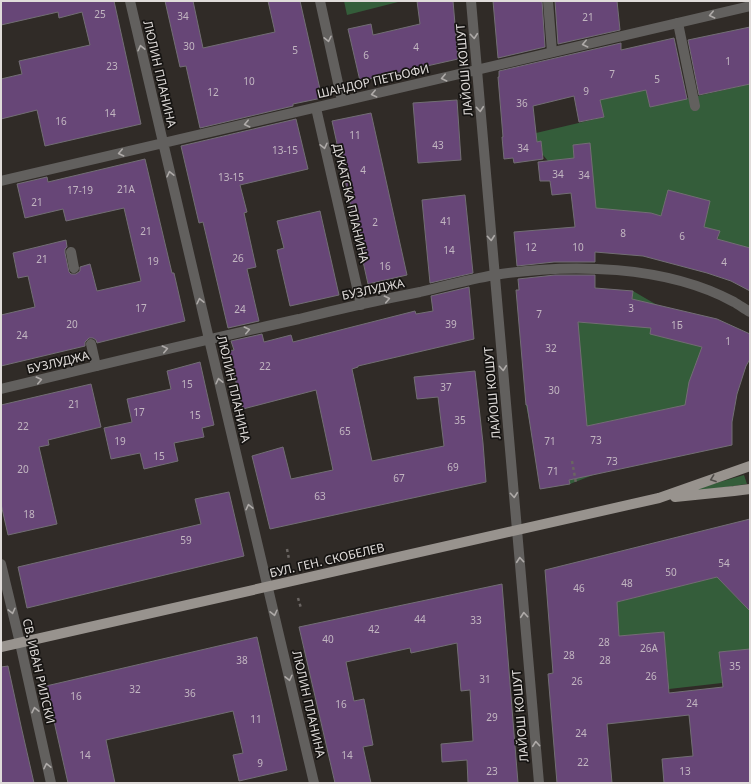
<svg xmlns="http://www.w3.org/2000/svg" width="751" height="784" font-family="'Noto Sans',sans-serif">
	<rect width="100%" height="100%" fill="#302b27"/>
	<path fill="#345d3a" d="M344,1h54v1l-51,13z
		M750,84v164l-33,-6 3,-11 -16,-4 6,-26 -42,-10 -7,25 -10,-3 -55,-2 -7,-68 -16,2 1,13 -26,3 -5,-6 -2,-13h-4l-1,-9 68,-16 -4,-17 46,-10 4,17z
		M633,291l24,14 -7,29 52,13 -12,57 -112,24 11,29 4,18 -23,9 -5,-30 -34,-25 -5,-24 59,-5 -2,-21 -22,-58 69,5z
		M744,475l3,9 -69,10z
		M717,577l33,34v38l-31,3 3,31 -53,6 -5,-57 -45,4 -1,-7 -36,-18z"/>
	<path fill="#674677" stroke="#726e74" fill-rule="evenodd" d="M1,1h113l27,123 -96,22 -8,-36 -36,9v-40l21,-5 -3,-13 71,-16 -8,-33 -23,6 -1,-6 -57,13z
		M165,1h28l10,47 72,-16 -7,-31h32l22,97 -29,6v2l-93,22 -14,-62 -6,1z
		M417,1h36l5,58 -98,22 -12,-52 23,-5 2,11 47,-11z
		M493,1h49l3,46 -47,11z
		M555,1h62l3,29 -62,14z
		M750,27v57l-51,11 -11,-55z
		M674,38l13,61 -37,8 -4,-17 -46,10 4,17 -25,5 -5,-26 -41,10 4,36 4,-1 2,18 -29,4 -1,-5 -9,1 -2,-22h1l-5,-60h1v-6l122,-28v7z
		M457,100l4,60 -43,3 -5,-60z
		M371,113l36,162 -39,9 -36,-163z
		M296,119l12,50 -68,16 7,27 -3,1 12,54 -9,2 12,52 -31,7 -25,-106 -4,1 -18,-77z
		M590,143l6,65 55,5 10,3 7,-26 42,11 -6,26 16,4 -3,8 33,9v43l-19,-10 -24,-8 -64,-17 -48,-4v10h-41l-37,4 -3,-34 61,-5 -4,-34 -19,2 -2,-14h-10l-2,-19 36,-4 -1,-13z
		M145,159l27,114h2l11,48 -88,22 -1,-3 -3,-2h-4l-4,4v4l-84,20v-51l34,-8 -7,-31 -10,2 -5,-25 53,-13 1,7 -2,2v4l4,19 2,2h5l4,-3v-4l10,-3 7,27 44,-10 -17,-73 -58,13 -3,-12 -38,9 -8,-34 30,-7 1,5z
		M465,195l8,78 -43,10 -8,-83z
		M320,211l19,84 -49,11 -13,-56 7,-2 -7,-27z
		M555,275h40v13l38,3 -1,8 85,20 33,15v25l-4,7 -9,28 -5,28v23l-163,35 1,4 -30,5 -13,-84h-1l-10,-115h3l-1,-11zM578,322l73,6 -1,6 52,13 -13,35 -4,23 -98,21z
		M469,287l5,52 -116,27v1l-6,2 20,92 72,-15 -6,-49 -21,2 -3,-22 61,-6 8,72 3,39 -216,47 -18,-73 31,-9 8,32 42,-9 -17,-80 -73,19 -15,-58 6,-1 -3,-9 31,-7 2,8 27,-7 2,7 122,-31 1,3 17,-3 -2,-15z
		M200,362l14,63 -12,3 2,9 -30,6 4,18 -34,8 -4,-16 -29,6 -7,-31 28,-6 -5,-23 44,-10 -4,-18z
		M91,384l10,43 -53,13 1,5 -10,2 18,77 -49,11 -7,-31v-99z
		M229,492l15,64 -217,52 -9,-41 183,-43 -6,-25z
		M750,519v92l-33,-34 -100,25 2,34 45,-4 5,61 54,-6 -4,-35 31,-3v134h-86l-2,-24 31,-3 -4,-41 -82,9 5,59h-55l-9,-109 5,-1 -8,-103z
		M502,584l16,199h-50l-1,-23 -25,2 -1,-18 32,-3 -3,-51 -9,1 -4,-48 -46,10 -1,-5 -64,14 8,39 10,-2 9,46 -10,2 8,36h-36l-36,-156z
		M257,637l30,133 -48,11 -6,-26 10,-2 -10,-42 -127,29 9,43h-47l-22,-97z
		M8,666l13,60 13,57h-33v-116z"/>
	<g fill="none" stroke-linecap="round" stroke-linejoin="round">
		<path stroke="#6a6562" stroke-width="2.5" stroke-dasharray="3 3" stroke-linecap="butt" d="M572,461l4,22
			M287,549l2,10
			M298,598l3,10"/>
		<path stroke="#62605e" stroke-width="10" d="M548,1l4,51
			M678,23l17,83
			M71,252l3,16
			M91,344l5,22"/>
		<path stroke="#62605e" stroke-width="10" d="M130,1l79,338 105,444
			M320,1l22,100
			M471,1l68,782
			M316,108l45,197
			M1,181l749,-175
			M1,389c99,-24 198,-48 298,-70 40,-10 80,-19 121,-27 25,-6 50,-13 75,-17 75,-12 171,-10 239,27 5,3 11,7 16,10
			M1,564l19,79 31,140"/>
		<path stroke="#98938e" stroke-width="10" d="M675,497l59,-6 16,-2
			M1,647l658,-149 91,-32"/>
	</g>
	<defs><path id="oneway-chevron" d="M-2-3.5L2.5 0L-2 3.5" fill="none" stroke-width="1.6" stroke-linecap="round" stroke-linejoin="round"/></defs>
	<g stroke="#aeaaa8">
		<use href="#oneway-chevron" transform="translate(712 15) rotate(167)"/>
		<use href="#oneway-chevron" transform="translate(474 36) rotate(85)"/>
		<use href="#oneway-chevron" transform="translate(328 39) rotate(78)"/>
		<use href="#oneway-chevron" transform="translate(585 44) rotate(167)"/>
		<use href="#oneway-chevron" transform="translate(141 48) rotate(-103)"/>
		<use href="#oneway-chevron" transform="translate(444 78) rotate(167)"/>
		<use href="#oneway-chevron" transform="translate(374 94) rotate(167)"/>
		<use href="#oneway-chevron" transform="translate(480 109) rotate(85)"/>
		<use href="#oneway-chevron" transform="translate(247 124) rotate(167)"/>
		<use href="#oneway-chevron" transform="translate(324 146) rotate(77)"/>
		<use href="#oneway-chevron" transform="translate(121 153) rotate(167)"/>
		<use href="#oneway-chevron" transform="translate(170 174) rotate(-103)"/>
		<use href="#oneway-chevron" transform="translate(491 238) rotate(85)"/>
		<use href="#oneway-chevron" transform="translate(387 299) rotate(-12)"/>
		<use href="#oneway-chevron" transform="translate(200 301) rotate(-103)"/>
		<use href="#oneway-chevron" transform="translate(247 330) rotate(-13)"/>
		<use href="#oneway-chevron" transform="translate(165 349) rotate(-13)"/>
		<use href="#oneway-chevron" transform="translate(503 368) rotate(85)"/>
		<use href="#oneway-chevron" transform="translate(39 380) rotate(-13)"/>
		<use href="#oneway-chevron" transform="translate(219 381) rotate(-103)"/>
		<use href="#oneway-chevron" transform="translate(514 495) rotate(85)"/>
		<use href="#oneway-chevron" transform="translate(249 507) rotate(-103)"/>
		<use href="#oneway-chevron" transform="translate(520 560) rotate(-95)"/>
		<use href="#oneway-chevron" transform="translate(12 611) rotate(76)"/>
		<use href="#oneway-chevron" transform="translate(274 613) rotate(77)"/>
		<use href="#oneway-chevron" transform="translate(524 615) rotate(-95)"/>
		<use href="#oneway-chevron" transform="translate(289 678) rotate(77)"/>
		<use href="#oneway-chevron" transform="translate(35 710) rotate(-102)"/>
		<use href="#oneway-chevron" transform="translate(536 744) rotate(-95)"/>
		<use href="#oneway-chevron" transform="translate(47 766) rotate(-102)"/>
	</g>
	<use stroke="#504d4a" href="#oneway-chevron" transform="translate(713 479) rotate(160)"/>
	<g text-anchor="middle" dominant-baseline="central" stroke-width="3.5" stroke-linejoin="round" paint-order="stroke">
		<g font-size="10" fill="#c2b6c1">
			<text x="100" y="14">25</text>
			<text x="183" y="16">34</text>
			<text x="588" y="17">21</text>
			<text x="189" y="46">30</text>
			<text x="416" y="47">4</text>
			<text x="295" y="50">5</text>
			<text x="366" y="55">6</text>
			<text x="728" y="61">1</text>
			<text x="112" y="66">23</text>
			<text x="612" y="74">7</text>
			<text x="657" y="79">5</text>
			<text x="249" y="81">10</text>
			<text x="586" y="91">9</text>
			<text x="213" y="92">12</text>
			<text x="522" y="103">36</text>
			<text x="110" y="113">14</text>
			<text x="61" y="121">16</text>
			<text x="355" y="135">11</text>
			<text x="438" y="145">43</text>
			<text x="523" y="148">34</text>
			<text x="285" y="150">13-15</text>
			<text x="363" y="170">4</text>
			<text x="558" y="174">34</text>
			<text x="584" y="175">34</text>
			<text x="231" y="177">13-15</text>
			<text x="126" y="189">21А</text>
			<text x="80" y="190">17-19</text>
			<text x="37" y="202">21</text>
			<text x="446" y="221">41</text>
			<text x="375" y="222">2</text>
			<text x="146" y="231">21</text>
			<text x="623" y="233">8</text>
			<text x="682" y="236">6</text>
			<text x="531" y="247">12</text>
			<text x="578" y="247">10</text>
			<text x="449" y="250">14</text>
			<text x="238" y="258">26</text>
			<text x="42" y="259">21</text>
			<text x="153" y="261">19</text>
			<text x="724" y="262">4</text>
			<text x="385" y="266">16</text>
			<text x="141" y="308">17</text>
			<text x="631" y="308">3</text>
			<text x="240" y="309">24</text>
			<text x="539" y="314">7</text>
			<text x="72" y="324">20</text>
			<text x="451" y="324">39</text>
			<text x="677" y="325">1Б</text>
			<text x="22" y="335">24</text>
			<text x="728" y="341">1</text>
			<text x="551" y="348">32</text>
			<text x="265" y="366">22</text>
			<text x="187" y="384">15</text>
			<text x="446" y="387">37</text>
			<text x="554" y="390">30</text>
			<text x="74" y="404">21</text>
			<text x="139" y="412">17</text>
			<text x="195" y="415">15</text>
			<text x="460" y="420">35</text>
			<text x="23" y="426">22</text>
			<text x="345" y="431">65</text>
			<text x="596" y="440">73</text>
			<text x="120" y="441">19</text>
			<text x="550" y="441">71</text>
			<text x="159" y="456">15</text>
			<text x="612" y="461">73</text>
			<text x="453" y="467">69</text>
			<text x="23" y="469">20</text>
			<text x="553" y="471">71</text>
			<text x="399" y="478">67</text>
			<text x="320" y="496">63</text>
			<text x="29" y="514">18</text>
			<text x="186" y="540">59</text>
			<text x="724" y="563">54</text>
			<text x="671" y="572">50</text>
			<text x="627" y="583">48</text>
			<text x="579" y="588">46</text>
			<text x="420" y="619">44</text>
			<text x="476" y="620">33</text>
			<text x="374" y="629">42</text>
			<text x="328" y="639">40</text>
			<text x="604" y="642">28</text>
			<text x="649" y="648">26А</text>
			<text x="569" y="655">28</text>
			<text x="242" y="660">38</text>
			<text x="605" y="660">28</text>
			<text x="735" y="666">35</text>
			<text x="651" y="676">26</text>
			<text x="485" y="679">31</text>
			<text x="577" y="681">26</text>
			<text x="135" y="689">32</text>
			<text x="190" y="693">36</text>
			<text x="76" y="696">16</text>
			<text x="692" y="703">24</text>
			<text x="341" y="704">16</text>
			<text x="492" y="717">29</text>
			<text x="256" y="719">11</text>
			<text x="581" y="733">24</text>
			<text x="85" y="755">14</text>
			<text x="347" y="755">14</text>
			<text x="583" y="762">22</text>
			<text x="260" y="763">9</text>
			<text x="492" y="771">23</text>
			<text x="685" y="771">13</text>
		</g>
		<g font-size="12" fill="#e0dcda" stroke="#161412">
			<text transform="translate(464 70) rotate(-95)">ЛАЙОШ КОШУТ</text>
			<text transform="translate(160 74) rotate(77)">ЛЮЛИН ПЛАНИНА</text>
			<text transform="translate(373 81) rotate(-13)">ШАНДОР ПЕТЬОФИ</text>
			<text transform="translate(351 203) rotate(77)">ДУКАТСКА ПЛАНИНА</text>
			<text transform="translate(373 289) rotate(-12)">БУЗЛУДЖА</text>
			<text transform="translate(58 362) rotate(-13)">БУЗЛУДЖА</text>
			<text transform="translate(234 389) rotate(77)">ЛЮЛИН ПЛАНИНА</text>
			<text transform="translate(492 393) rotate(-95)">ЛАЙОШ КОШУТ</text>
			<text transform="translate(327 560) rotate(-13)">БУЛ. ГЕН. СКОБЕЛЕВ</text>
			<text transform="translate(39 671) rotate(77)">СВ. ИВАН РИЛСКИ</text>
			<text transform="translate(309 704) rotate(77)">ЛЮЛИН ПЛАНИНА</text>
			<text transform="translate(520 716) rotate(-95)">ЛАЙОШ КОШУТ</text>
		</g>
	</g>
	<rect width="751" height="784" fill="none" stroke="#e0dcda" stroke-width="4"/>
</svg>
